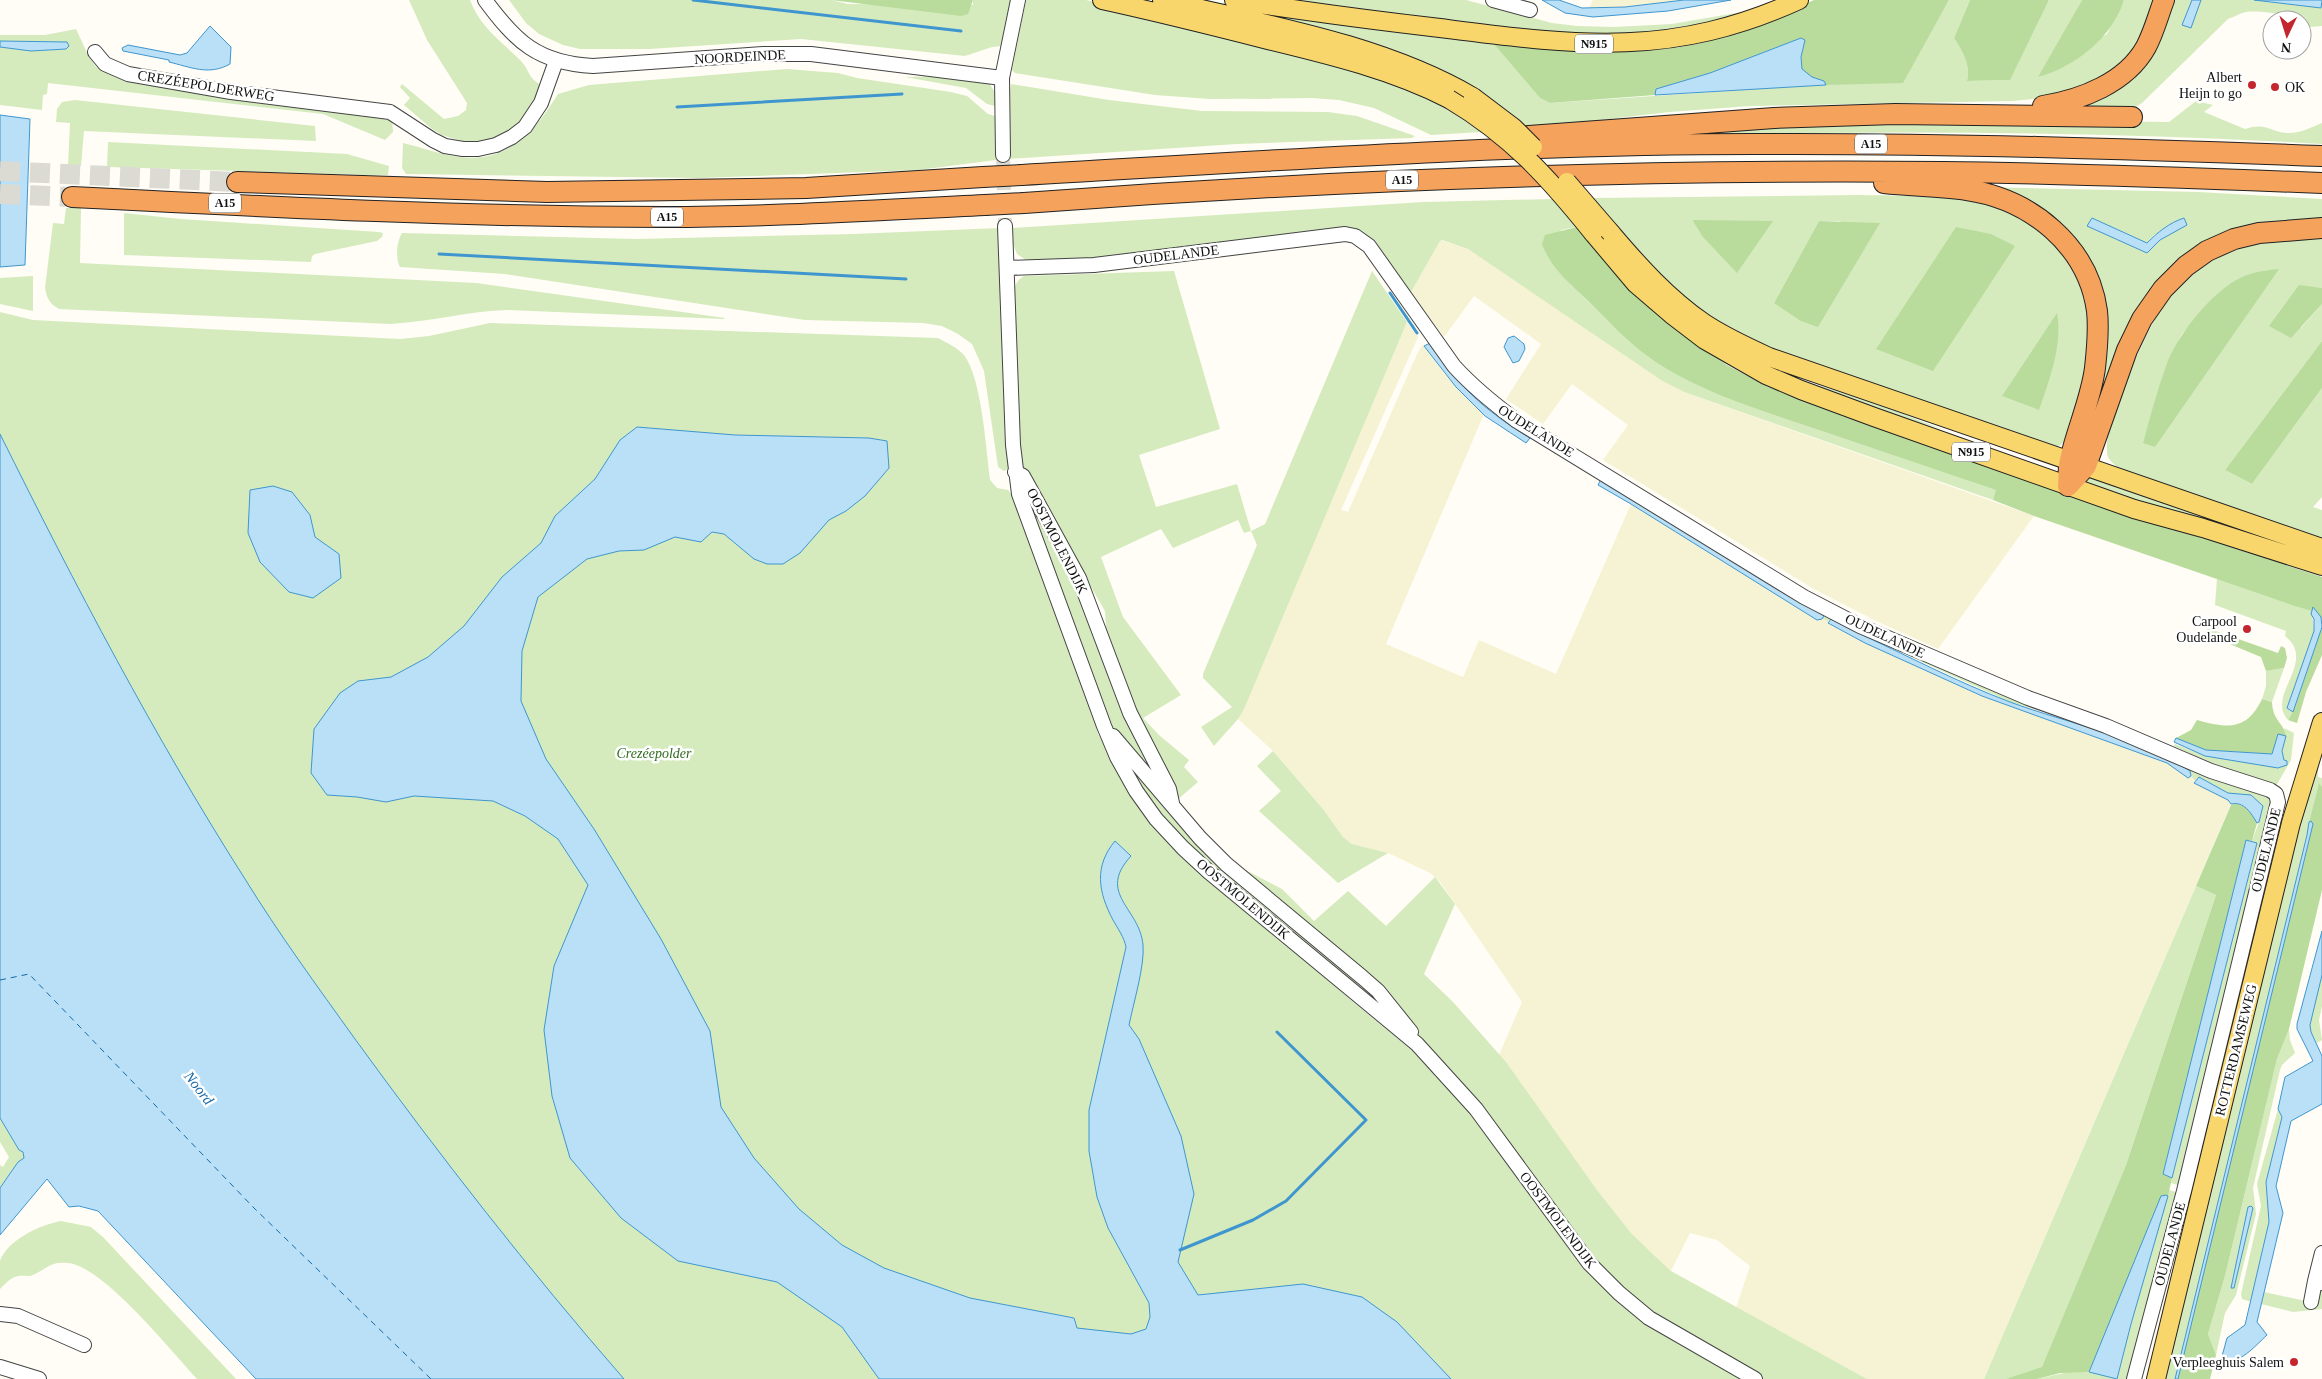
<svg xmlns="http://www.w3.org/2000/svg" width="2322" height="1379" font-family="'Times New Roman',serif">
	<rect width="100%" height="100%" fill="#fffdf5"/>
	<path fill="#f6f3d4" d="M1593,0h91l-59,7 -36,1z
		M1440,240l28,9 216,143 350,124 -96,133 -62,-28 -62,-32 -211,-129 25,-35 -56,-41 -29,40 -37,-25 35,-55 -67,-48 -30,41 -33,-45z
		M1407,322l11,15 -77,173 7,2 69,-158 6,-10 21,29 40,41 -98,230 77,33 16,-37 77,34 75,-170 186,116 5,-1 6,2v3l37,19 117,53 185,67 21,15 3,-2 3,6 34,18 3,4 -247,575h-117l-131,-71 14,-42 -33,-26 -27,-7 -19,38 -15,-14 -25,-24 -34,-43 -98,-135 23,-53 -82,-120 -10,-9 -42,-20 -36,-9 -9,-7 -20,-28 -50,-58 -35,-32z"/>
	<path fill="#d5ebbd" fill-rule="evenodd" d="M409,0h61c10,27 31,41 50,60 11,11 6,17 23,26l-23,39 -14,12 -32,8 -32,-10 -10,-6 -28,-24 6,-7 -10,-11 2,-3 42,35 14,-3 8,-6 1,-7 -40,-63z
		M509,0h322l17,4 125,1v-5h39l-10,46 -10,1 -27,9 -164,-17 -152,10h-69l-17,-4 -24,-11 -13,-11z
		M1026,0h60l181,42 154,50 60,40 -50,3 -57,-27 -35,-8 -27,-2 -102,1 -55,-4 -140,-22 -3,-3z
		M1182,0h23l122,23 165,19 48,56 10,5 298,-20h54l47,-83h21l-16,38c9,14 17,26 13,43l42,-1 40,-80h33l-43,77 68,-43 17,-34h37l-26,53 -23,21 -54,23 -47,4 -261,5 -81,6 -146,17z
		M1259,0h207l86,23 25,3 37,1 58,-3 87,-15 16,-9h7l-61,23 -72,13 -147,-5z
		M2168,0h24l-9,25 7,3 11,-28h53l67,8 1,-8v26l-12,1c-12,-11 -47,-17 -64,-15 -6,1 -12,5 -18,7l-86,84 -12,7h-69l52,-19z
		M76,29l13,28 7,10 22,11 85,15 189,26 1,13 -8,8 -62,-26 -275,-31 -1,11 -4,1 -1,15 -42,-5v-58l31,4 35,-2 1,-7 -67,-1v-6h45z
		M787,69l51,4 19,5 94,14 16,4 21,18 7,2 1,44 -78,10 -219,8 -293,-4 -4,-6 1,-25c18,4 38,12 57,14 49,6 75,-26 98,-63l31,-9z
		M961,76l27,6 9,13 -2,11 -8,-2 -21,-16 -61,-11z
		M1011,84l98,16 93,11 126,1 29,4 58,20 -3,2 -175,6 -230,15v-48z
		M75,100l240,26 1,15 -232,-10 -3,35h-13l2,-43 -14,-1 1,-13 5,-7z
		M2196,101l17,4 -9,7 41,17c20,-7 24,2 42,4 12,1 25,-6 35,-10v21c-247,-15 -493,-13 -740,-7l322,-19 265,4z
		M108,142l239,12 42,12 -1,9h-22l-259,-8z
		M1982,187l216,5 124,7v22l-138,37 -98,193 19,-83 -28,-120zM2092,218l55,25 7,-8 33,-11 -27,16 -13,13 -59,-27z
		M1859,195c44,1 90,-1 133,11 44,11 95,62 97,110 2,42 -9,83 -20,123l-13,9 -258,-85 -69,-33 -36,-25 -56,-51 -45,-56zM1819,221h22l-67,82z
		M1553,199l24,28 -16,3 9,54 40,39 40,35 131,59 216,73 -4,10 -309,-108 -23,-12 -193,-131 -26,-9 -2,1 -29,51 -50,-62 -31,1 -160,21 -119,11 -24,-2 -10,-7 -4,-10 -1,-16 411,-26z
		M66,208h15l-1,55 396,20 249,35 -1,1 -216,-9c-40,1 -78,12 -118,14l-331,-15c-9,-5 -12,-10 -14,-21l8,-65 11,1z
		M124,213l57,6 198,13 4,1 -1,4 -5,4 -62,13 -3,2 -1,6 -187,-7z
		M1000,228l11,236 -2,5 -5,2 -6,-4 -14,-96 -12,-27 -14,-10 -16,-8 -19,-3 -118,-3 -300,-46 -105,-7c-5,-9 -3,-26 2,-34l234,6 217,-5z
		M2322,239v49l-12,-1 -9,41 21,-24v37l-97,129 27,14 70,-96v109l-9,10 9,3v34l-84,-33 -120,-43c-3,-3 -8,-7 -10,-11 -9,-29 40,-128 57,-155 9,-13 20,-27 34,-35 45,-28 72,-27 123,-28zM2206,307l-63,136 24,-79 15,-30z
		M1174,271l46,158 -81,26 17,52 81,-23 14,47 14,-7 107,-253 35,51 -163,387 -6,10 -24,27 -13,-19 31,-20 -29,-29v-4l54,-129 -6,-14 -7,2 -6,-13 -65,28 -12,-19 -60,28 22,60 58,78 -38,23 16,17 30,25 -5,7 14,15 -21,18 -42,-81 -28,-78 -2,-30 -82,-140 -2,-8 -7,-158c0,-12 -2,-22 10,-29z
		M33,276v35l-33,-7v-26z
		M0,312l33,8 367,19 29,-3 61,-13 448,15c9,5 19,9 26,17 18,24 22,94 26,125l7,8 11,2 5,6 78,211 7,27 35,61 46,56 174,151 65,53 64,70 89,127 22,25 41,37 44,30 64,35h-1127l-264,-334 -195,-297 -156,-303z
		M1793,379c51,12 100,31 149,50l-83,-24z
		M2090,476l232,76v7l-52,-12 -184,-62v-5z
		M1022,487l54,94 90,213 -57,-67z
		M2217,578l95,33 2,20 -27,77 6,4 -5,8c-23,-25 30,-58 -3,-84l1,-5 -71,-26z
		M1825,611l434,178 14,11 -92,386 -10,-3 86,-340 -5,-2 7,-19 -8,-27 -23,-2 -29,-16 -4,4 -4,-5 -1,-5 -119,-51 -61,-18 -156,-71 -23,-12 -3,2 -6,-2z
		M2284,668l-12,34 -10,-3 4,-13v-15z
		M2284,728l10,5 -3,27 -15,26 -45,-14 -57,-26 1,-2 30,12 75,12 3,-4 4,1v-4h-3c-4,-12 2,-21 0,-33z
		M1273,751l50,58 20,28 9,7 36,9 -50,30 -79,-72 22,-20 -24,-25z
		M1119,753l44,48 196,178 39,43 -186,-151 -58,-62z
		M2318,767v10l4,1v9l-3,-3 -10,38 -2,13 -132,544h-10l141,-579z
		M1226,860l56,29 32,32 34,-30 38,35 49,-49 20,27 -31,70 29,28 53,60 91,128 34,43 25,24 15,14 196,108h-104l-87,-48 -77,-62 -135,-182 -100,-114z
		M2196,886l20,9 -90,270 -85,205 -35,9h-22z
		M2322,975v31l-3,14 3,20 -5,3 -7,-11v-7z
		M2289,1029l1,11 5,13 -13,12 -2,5 -27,118 3,26 -20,81 -11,18 -9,42 -8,-21 17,-58 52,-217z
		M2278,1109l4,8 -16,65 3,40 -18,80 -9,-3 -1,-5 20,-88 -4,-22z
		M0,1118l19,32 4,2 1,6 -6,4 -18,26v-23l3,2 6,-10 -9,-15z
		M2169,1190l10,3 -51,186h-11l14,-55z
		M61,1221l30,6 12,10 133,142h-39c-25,-27 -94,-113 -129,-116 -18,-2 -20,5 -35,12 -5,2 -9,0 -15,1 -7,1 -13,8 -18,13 0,-8 0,-21 0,-28 8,-22 41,-36 61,-40z
		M2317,1288l5,1v20l-29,3 -32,-8 3,-12 42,9z
		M2073,1371l23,2 21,6h-80z"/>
	<path fill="#b9dc9c" d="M831,0h142l-5,14 -7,2z
		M1814,0h135l-46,83 -77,2 -2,-4 -12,-4 -10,-8 -1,-12 4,-17 -4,-2 -91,35 -54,16 -1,6 -105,8 -10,-5 -48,-56c57,4 114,11 171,7 52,-4 104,-27 151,-49z
		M1970,0h79l-39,80 -43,1c4,-16 -4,-29 -13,-43z
		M2082,0h42c-12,38 -49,67 -86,77z
		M1693,221v-1l80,1 -36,52 -34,-36z
		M1819,221l61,2 -62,104 -17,-6 -27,-18z
		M1577,227l82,89 68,49 41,22 329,116 225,74v43l-9,-13 -1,4 -17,-5 -261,-90 -41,-16 3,-10c-61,-21 -122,-41 -183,-62 -55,-19 -114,-36 -163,-70 -22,-16 -42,-37 -61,-56 -18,-17 -39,-35 -47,-58l3,-9z
		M1956,227l35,7 24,12 -82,125 -57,-22z
		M2279,269l-124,178 -12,-4c7,-26 14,-52 23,-77 11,-31 46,-75 76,-89 12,-5 24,-7 37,-8z
		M2299,285l23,3v16l-31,34 -22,-12z
		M2057,313c6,32 -8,68 -18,97l-37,-14z
		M2322,341v47l-70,96 -27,-14z
		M2322,627v28l-16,37 -9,31 -9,-3 6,-10z
		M2207,628l71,25 3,-7 4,2 2,10 -3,10 -18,3 -5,-14 -53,-22z
		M2262,699l10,3c1,20 11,19 14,34l-8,-1 -5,19 -67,-4 -30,-12 15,-8 6,-10c32,9 50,10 65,-21z
		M2319,783l3,4v103l-33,139 -12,30 -52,217 -17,58 8,21 -6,24h-32l135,-555 -4,-2z
		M2236,803l13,6 8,14 -5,18 -6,-1 -83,334 9,4 -4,18 -7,1 -72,175 -29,1 -23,6h-31l36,-12 84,-202 90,-270 -20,-9 35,-81z"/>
	<path fill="#b9e0f7" stroke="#3f96cf" d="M1542,0h17l23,8 43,-1 59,-7h47l-63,11 -75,6 -28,-4z
		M2192,0h9l-10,28 -9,-3z
		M2254,0h68l-1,8z
		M210,26l21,21 -1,17c-21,12 -40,3 -61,-2v-2l-46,-9 -1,-3 6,-3 52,10 7,-2z
		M1801,38l4,2 -4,17 1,12 10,8 12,4 2,4 -171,10 1,-6 54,-16z
		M0,41l67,1 2,4 -3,3 -35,2 -31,-4z
		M0,115l30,4 -5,146 -25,2z
		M2092,218l55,25c11,-11 22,-20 37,-25l3,7 -27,15 -13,13 -60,-27z
		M1514,336l10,8 1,5 -6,12 -6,2 -9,-16 4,-9z
		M1430,343c29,44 54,67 100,95l-4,5 -41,-27 -29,-29 -32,-41z
		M637,427l98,8 134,3 18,3 2,27 -24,28 -19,15 -17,9 -29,33 -17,11h-16l-13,-5 -30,-25 -12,-2 -11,10 -26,-5 -31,13 -25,1 -32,8 -49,38 -16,54 -1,50 25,58 48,70 67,110 49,92 11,76 33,51 45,51 43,36 42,23 86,30 104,20 3,10 54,6 15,-5 4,-12 -1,-14 -41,-75 -11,-31 -8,-46v-41l37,-163c-2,-10 -8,-18 -13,-27 -15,-28 -19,-54 2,-79l16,15c-35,38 9,52 12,89 2,20 -10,60 -14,80l10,14 42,97 13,58 -16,68 20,33 105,-11 59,13 35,25 54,57h-572l-37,-52 -65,-45 -99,-21 -57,-43 -51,-60 -18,-62 -8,-66 10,-64 34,-81 -30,-46 -33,-23 -32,-15 -79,-5 -28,6 -29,-5 -30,-2 -16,-22 3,-44 26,-36 18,-12 33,-4 37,-20 36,-31 38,-49 39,-34 14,-27 40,-37 25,-39z
		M0,434c75,151 154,302 245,445 34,55 72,107 110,160 85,117 174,231 269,340h-368l-158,-168 -19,-5 -10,1 -22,-28 -47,56v-47l18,-26 6,-4 -1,-6 -4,-2 -19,-32z
		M1601,479l217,133 6,4 -2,3 -5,1 -186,-116 -33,-19z
		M273,486l19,6 18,23 5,22 24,17 2,24 -28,20 -24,-6 -29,-30 -12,-29 2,-43z
		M2313,607l8,10 1,10 -29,85 -6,-4 27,-77v-12l-3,-5z
		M1831,619l23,12c52,24 103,51 156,71 60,22 126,34 180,69l1,5 -3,2 -21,-15 -185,-67 -117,-53 -37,-20z
		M2278,734l8,2 -4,15 2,9 3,1v4l-9,3 -73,-12 -31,-14 2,-4 30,12 66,4z
		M2199,777l29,16 23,2 12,11 -4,16 -2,1c-6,-10 -13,-22 -26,-19l-3,-4 -34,-17z
		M2311,821l2,3 -135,555h-3l132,-544 2,-13z
		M2246,840l11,3 -85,335 -9,-4z
		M2322,931v44l-12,50 1,7 11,24v48l-31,17 -15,65 7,27 -26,109 10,13c-12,11 -28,31 -46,25l6,-22 18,-13 24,-103 -3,-40 16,-65 -4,-8 7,-32 28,-16 -16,-32v-5z
		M2166,1195l2,1 -37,128 -14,55 -28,-7 72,-176z
		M2251,1206l2,2 -19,80h-3l17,-81z"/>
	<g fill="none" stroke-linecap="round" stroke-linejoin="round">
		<path stroke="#3f96cf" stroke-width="3" d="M693,0l268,31
			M677,107l225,-13
			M439,254l467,25
			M1390,293l27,40
			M1180,1250l73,-30 33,-19 80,-81 -89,-88"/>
		<path stroke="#1768a6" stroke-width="1" stroke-dasharray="6 5" stroke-linecap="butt" d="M0,980l29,-6 225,234 177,171"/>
		<path stroke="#dbdad3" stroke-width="14" stroke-dasharray="14 7" stroke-linecap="butt" d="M1003,155l2,71"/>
		<path stroke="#dbdad3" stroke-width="20" stroke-dasharray="20 10" stroke-linecap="butt" d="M0,171l237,11
			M0,194l72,3"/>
		<defs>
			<path id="minor" d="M485,0c31,42 53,63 108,66l170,-12h48l191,24
				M1493,0l37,10
				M95,52l10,12 23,10 103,18 159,20 43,28 12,6 18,3h15l18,-4 16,-8 13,-10 16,-24 15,-42
				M1003,155l-1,-77 16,-78
				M1005,226l8,219 6,49 85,232 13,31 19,34 20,28 27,29 26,24 208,172 59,65 113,154 30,30 30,25 106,61
				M1007,268l87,-3 251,-31 10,2 14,10 85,120c19,21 40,38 63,55l287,176 56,29 168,72 78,28 105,45 59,19 6,4 2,8 -94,389 -50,188
				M1015,472l8,4 56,102 51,135 39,76 3,14
				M1113,736l87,102 26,26 136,113 16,14 33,41
				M2322,1253l-7,28 7,2
				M2311,1302l4,-21
				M0,1314l18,2 66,29
				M0,1367l39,12"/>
			<path id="major" d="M1102,0c55,12 111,26 166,40 62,15 124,30 181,59
				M1162,0c102,24 221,44 311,97
				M1234,0c68,11 137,20 206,28 135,17 230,31 359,-28
				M1593,233l43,51 35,30 34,26 61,35 35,15 73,27 260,92 69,19 119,38
				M1611,233c28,33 57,65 93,90 21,14 43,24 65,34l553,191
				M2156,1379l135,-556 31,-101"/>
			<path id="highway" d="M2043,106c38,-6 83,-23 103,-59 8,-15 12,-31 18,-47
				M1529,136l245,-18 121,-4 237,3
				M1022,175c244,-14 488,-31 732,-31 189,-1 379,5 568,12
				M237,182l310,10 259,-4 177,-11
				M1884,183c28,3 56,3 83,7 63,9 121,55 130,121 2,18 0,39 -2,57 -4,31 -18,61 -25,92 -2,8 -1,17 -2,26
				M72,197c197,10 395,20 592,20 107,0 214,-7 321,-12
				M1024,203c306,-23 612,-34 919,-31 127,1 253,6 379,11
				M2068,486l18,-20 41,-116 15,-31 21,-30 23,-23 21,-15 27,-12 25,-6 63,-5"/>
		</defs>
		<use href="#minor" stroke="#444" stroke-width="16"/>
		<use href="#major" stroke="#222" stroke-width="20"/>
		<use href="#highway" stroke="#222" stroke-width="22"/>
		<use href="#minor" stroke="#fff" stroke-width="14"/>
		<use href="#major" stroke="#f9d66b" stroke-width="18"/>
		<use href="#highway" stroke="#f5a25d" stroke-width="20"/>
		<defs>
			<path id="major-bridge" d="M1473,97l41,31 19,19
				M1449,99c62,37 99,78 144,134
				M1567,182l44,51"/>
			<path id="highway-bridge" d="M983,177l39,-2
				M985,205l39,-2"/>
		</defs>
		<use href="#major-bridge" stroke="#222" stroke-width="20" stroke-linecap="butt"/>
		<use href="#highway-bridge" stroke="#222" stroke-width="22" stroke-linecap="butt"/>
		<use href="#major-bridge" stroke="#f9d66b" stroke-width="18"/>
		<use href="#highway-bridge" stroke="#f5a25d" stroke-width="20"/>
	</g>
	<g fill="#c4262e" stroke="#fff" stroke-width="2">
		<circle cx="2252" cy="85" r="5"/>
		<circle cx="2275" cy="87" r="5"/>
		<circle cx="2247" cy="629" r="5"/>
		<circle cx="2294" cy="1362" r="5"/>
	</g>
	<g text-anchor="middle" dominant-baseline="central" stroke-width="5" stroke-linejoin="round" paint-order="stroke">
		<g fill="#fff" stroke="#585858" stroke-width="1">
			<rect x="1575" y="34.5" width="38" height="19" rx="4"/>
			<rect x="1855" y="134.5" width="32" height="19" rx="4"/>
			<rect x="1386" y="170.5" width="32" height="19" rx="4"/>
			<rect x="209" y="193.5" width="32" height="19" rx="4"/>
			<rect x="651" y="207.5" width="32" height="19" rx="4"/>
			<rect x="1952" y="442.5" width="38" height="19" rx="4"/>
		</g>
		<g font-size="12" font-weight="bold" fill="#111">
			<text x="1594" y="44">N915</text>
			<text x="1871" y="144">A15</text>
			<text x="1402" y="180">A15</text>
			<text x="225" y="203">A15</text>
			<text x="667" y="217">A15</text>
			<text x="1971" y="452">N915</text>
		</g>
		<g font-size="14" fill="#111" stroke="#fff">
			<text transform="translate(740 57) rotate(-3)">NOORDEINDE</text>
			<text transform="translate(206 86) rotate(9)">CREZÉEPOLDERWEG</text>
			<text transform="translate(1176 255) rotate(-7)">OUDELANDE</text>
			<text transform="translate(1536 431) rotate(32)">OUDELANDE</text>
			<text transform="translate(1057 541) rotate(63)">OOSTMOLENDIJK</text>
			<text transform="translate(1885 636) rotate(25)">OUDELANDE</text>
			<text transform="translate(2266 850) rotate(-76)">OUDELANDE</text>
			<text transform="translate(1243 899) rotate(40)">OOSTMOLENDIJK</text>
			<text transform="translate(2236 1050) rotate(-76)">ROTTERDAMSEWEG</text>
			<text transform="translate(1558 1220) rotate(53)">OOSTMOLENDIJK</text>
			<text transform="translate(2170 1244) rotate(-75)">OUDELANDE</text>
		</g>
		<g font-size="14" fill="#111" stroke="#fff" text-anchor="end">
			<text x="2242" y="77">Albert<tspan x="2242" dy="16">Heijn to go</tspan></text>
			<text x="2285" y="87" text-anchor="start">OK</text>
			<text x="2237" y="621">Carpool<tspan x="2237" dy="16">Oudelande</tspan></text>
			<text x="2284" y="1362">Verpleeghuis Salem</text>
		</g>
		<g font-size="14" font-style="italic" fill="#2f6b1f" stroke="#fff">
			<text x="654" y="753">Crezéepolder</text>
		</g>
		<g font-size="15" font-style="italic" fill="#1768a6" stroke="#fff">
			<text transform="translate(199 1088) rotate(52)">Noord</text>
		</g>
	</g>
	<g transform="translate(2287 35) rotate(184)"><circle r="24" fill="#ffffff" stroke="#a0a0a0"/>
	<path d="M0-4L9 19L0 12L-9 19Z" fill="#c4262e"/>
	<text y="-8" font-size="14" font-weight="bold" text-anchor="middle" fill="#111111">N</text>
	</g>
</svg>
